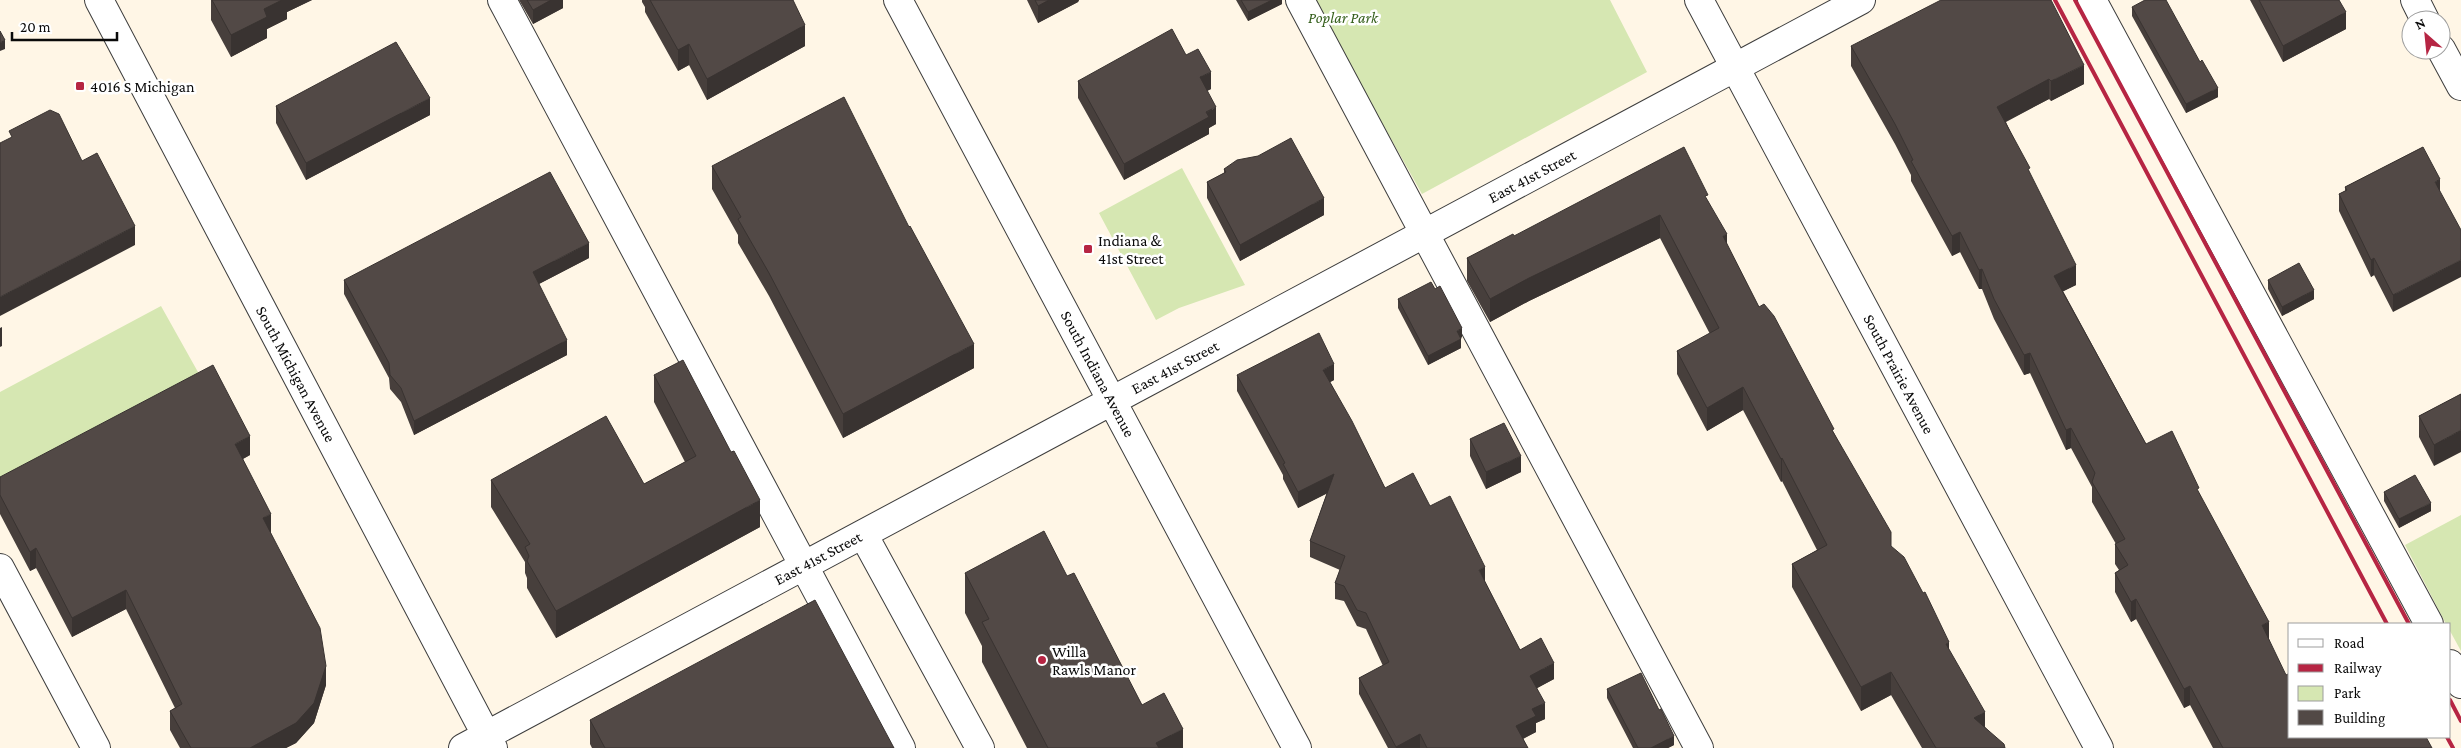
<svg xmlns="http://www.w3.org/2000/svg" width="2461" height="748" font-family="'Crimson Pro',serif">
	<rect width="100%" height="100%" fill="#fff6e6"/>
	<path fill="#d6e7b2" d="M1313,0h297l37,72 -225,122z
		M1182,168l63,117 -66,23 -23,12 -57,-107z
		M161,306l42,75 -203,107v-96z
		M2461,515v136l-11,-20v-7h-4l-41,-79z"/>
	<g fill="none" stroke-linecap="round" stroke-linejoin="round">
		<defs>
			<path id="minor" d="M99,0l394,748
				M502,0l399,748
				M898,0l399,748
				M1300,0l399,748
				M1699,0l400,748
				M2092,0l337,624
				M2415,0l10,20
				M2441,49l20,37
				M863,534l117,214
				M0,568l96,180
				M2450,664l11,20
				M463,748l1398,-748"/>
		</defs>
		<use href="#minor" stroke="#3d3d3d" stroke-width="30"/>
		<use href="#minor" stroke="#fff" stroke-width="28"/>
		<path stroke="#b62543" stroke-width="4" d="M2055,0l332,624
			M2075,0l334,624
			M2450,700l11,21
			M2447,737l6,11"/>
	</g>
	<path fill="#473f3c" d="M211,0h101l-25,12v7l-20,10v9l-36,19 -20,-37z
		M519,0h44v8l-30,16z
		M642,0h151l12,46 -98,54 -18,-35 -11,6 -33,-59v-5l-3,-5z
		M1027,0h52l-1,2 -40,21z
		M1236,0h46v4l-34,17z
		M2250,0h89l7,29 -63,33z
		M2132,7l86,90 -32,16 -54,-97z
		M1851,46l233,38 -33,17 -2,-2 -43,23 24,52 46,111 -13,6 83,153 53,49 70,146 21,98 142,11h-219l-23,-43 -6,3 -48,-89 -5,3 -16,-30v-19l4,-3 -4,-6v-20h1l-24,-42v-15l-21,-39 -5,2 -36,-77 -6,2 -30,-56 -12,-30h-3l-19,-37 -8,4 -41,-75v-6l-16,-31 -44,-78z
		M1186,55l25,34 -4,2 9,33 -7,4v6l-85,46 -46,-82v-17z
		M276,106l154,9 -124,65 -30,-57z
		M2423,147l-30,165 -19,-37 -3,2 -32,-66v-17l6,-3v-4z
		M1258,156l66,59 -84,46 -33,-63v-16l17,-9v-4z
		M712,166l262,202 -131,70 -74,-142 -31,-53v-8l-26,-46z
		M1708,201l19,44 32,62 75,126 57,114 58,103 36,77 20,21h-83l-31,-53 -30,16 -69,-124v-23l25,-14 -35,-69 -1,1 -38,-72 -36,21 -30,-57v-23l33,-17 -50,-96 -131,63 -39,21 -23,-41v-23l47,-22z
		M589,258l-50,26 28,71 -153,80 -13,-33 -11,-13 -1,-11 -45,-84v-14z
		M2268,280l46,19 -32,17 -14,-27z
		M1398,299l64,38 -1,1v10l-33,17 -30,-57z
		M654,375l106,152 -204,111 -29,-50v-10l-2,-5v-11l-34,-55v-27l153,4 41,-22 -31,-60z
		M1237,375l97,5 -4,2 55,106 45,18 55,76 35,68 34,29 -17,9 8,31 -9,4v9l-13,7 5,9h-140l-29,-54v-16l24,-12 -17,-37 -9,-3 -13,-25 -9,-2v-16l5,-13 -30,-13v-16l17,-48 -29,15 -15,-29v-4l-46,-84z
		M2461,394l-27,72 -15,-29v-21z
		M1470,439l51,33 -35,17 -16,-33z
		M250,455l-7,4 28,75 55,151 -12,38 -18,20 -10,5h-106l-10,-18v-19l5,-3 -49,-99 -54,28 -36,-69 -6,3 -30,-57v-37z
		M2384,492l47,19 -32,17 -15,-27z
		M965,573l102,3 75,129 41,43h-156l-45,-86v-16l-17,-33z
		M1607,689l67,56 -6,3h-35l-26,-50z
		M590,720l304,28h-302l-2,-4z"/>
	<path fill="#393331" d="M282,0h30l-25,12v7l-20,10v9l-36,19v-22l33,-26z
		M551,0h12v8l-30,16v-14z
		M1049,0h30l-1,2 -40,21v-17z
		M1272,0h10v4l-34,17v-9z
		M2346,12v17l-63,33v-16z
		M805,25v21l-98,54v-21z
		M5,40v9l-5,2v-8z
		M689,44v21l-11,6v-21z
		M2084,65v19l-33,17v-20z
		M1211,72v17l-11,5v-17z
		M2049,79v20l-52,27v-19z
		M2218,88v9l-32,16v-9z
		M430,98v17l-124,65v-17z
		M1216,107v17l-7,4v6l-85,46v-16z
		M2440,179v17l-5,-14z
		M1324,198v17l-84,46v-16z
		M1660,215v23l-131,63 -39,21v-23l39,-21z
		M135,226v19l-135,71v-19z
		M1960,232v20l-8,4v-20z
		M1727,234v23l-4,-21z
		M589,243v15l-56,29v-15z
		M2374,258v17l-3,2v-17z
		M2461,260v17l-68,35v-17z
		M2076,265v20l-22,11v-20z
		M1982,269v20h-3v-19z
		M2314,290v9l-32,17v-9z
		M2,327v19l-2,1v-19z
		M1462,328v9l-5,3v-9z
		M1461,339v9l-33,17v-9z
		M567,340v15l-153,80v-14z
		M974,344v24l-131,70v-24z
		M2030,353v20l-6,2v-20z
		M1334,364v16l-11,6v-16z
		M1743,387v23l-36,21v-23z
		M2071,428v20l-5,2v-20z
		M2461,430v22l-27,14v-21z
		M250,436v19l-15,8v-19z
		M1521,456v16l-35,17v-17z
		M1782,458v23l-1,1v-23z
		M1334,474v16l-36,18v-16z
		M760,500v27l-204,111v-27z
		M2431,503v8l-32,17v-9z
		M271,514v20l-8,4v-20z
		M36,548v20l-6,3v-19z
		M1485,567v16l-6,-13z
		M126,590v19l-54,28v-19z
		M2136,599v20l-5,3v-20z
		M2269,622v19l-7,-16z
		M1949,642v23l-3,-21z
		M1554,663v16l-24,13v-16z
		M326,666v19l-12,38 -18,20 -10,5h-36z
		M1891,672v23l-30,16v-24z
		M2190,686v19l-6,3v-19z
		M1545,703v16l-9,4v9l-20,10v-16l16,-17z
		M1985,712v23l-11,-17z
		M1183,729v19h-27v-5z
		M1420,734v14h-24v-1z
		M1674,736v9l-6,3h-17z"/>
	<path fill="#524946" stroke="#393331" d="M212,0h70l-18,9 3,8 -36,18z
		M527,0h24l-18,10z
		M650,0h143l12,25 -98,54 -18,-35 -11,6z
		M1035,0h14l-11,6z
		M1241,0h31l-24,12z
		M1941,0h110l33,65 -33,16 -2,-2 -52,28 33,61 -2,1 48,96 -22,11 92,168 26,-13 27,57 -2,1 72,133 -7,3 24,50 4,-2v64h136l6,11h-209l-33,-62 -6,3 -48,-90 -5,3 -16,-29 13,-8 -13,-21 10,-5 -33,-57 3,-9 -24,-45 -5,2 -36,-77 -6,2 -30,-56 -12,-30 -3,1 -19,-38 -8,4 -41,-75 2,-1 -18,-36 -44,-78z
		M2145,0h21l34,62 2,-2 16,28 -32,16 -54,-97z
		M2259,0h80l7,12 -63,34z
		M1172,29l14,26 12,-6 13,23 -11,5 16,30 -10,5 3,5 -85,47 -46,-83z
		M0,31l5,9 -5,3z
		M396,42l34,56 -124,65 -30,-57z
		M844,97l65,130 1,-1 64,118 -131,70 -74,-141 -31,-54 3,-2 -29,-51z
		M50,110l9,4 23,47 15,-8 38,73 -135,71v-154l12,-6 -3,-6z
		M1291,138l33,60 -84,47 -33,-63 19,-10 -2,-3 13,-9 21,-4z
		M1684,147l24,48 -3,1 22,38 -4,2 36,71 5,-3 10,12 60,113 -2,1 59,102v14l13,11 19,36 2,-1 24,50 -3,2 39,68 -11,6 30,26 1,4h-69l-45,-76 -30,15 -69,-123 35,-19 -45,-87 -1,1 -38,-72 -36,21 -30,-57 42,-23 -59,-113 -131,63 -39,21 -23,-41 46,-24 1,2z
		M2423,147l17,32 -5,3 26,48v30l-68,35 -19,-37 -3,2 -32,-66 8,-4 -2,-3z
		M550,172l39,71 -56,29 34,68 -153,81 -13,-33 -11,-13 -1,-12 -45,-83z
		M2299,263l15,27 -32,17 -14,-27z
		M1431,282l4,7 5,-3 22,42 -5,3 4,8 -33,17 -30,-57z
		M1319,333l15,31 -11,6 29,51 33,67 28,-15 17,33 20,-10 35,71 -6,3 41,80 21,-12 13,25 -24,13 15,27 -13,6 4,7 -20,10 12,22h-101l-7,-14 -24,13 -37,-69 30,-16 -23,-49 -9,-3 -13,-24 -9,-3 10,-27 -35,-15 24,-67 -36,18 -15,-28 2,-1 -48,-88z
		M683,360l48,92 3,-1 26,49 -204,111 -29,-50 2,-5 -4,-9 5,-3 -39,-64 115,-64 38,68 52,-28 -42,-81z
		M213,365l37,71 -15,8 36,70 -8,4 57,110 6,38 -12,37 -18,20 -46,25h-59l-21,-37 12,-7 -56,-114 -54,28 -36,-70 -6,4 -30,-57v-18z
		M2461,394v36l-27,15 -15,-29z
		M1504,423l17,33 -35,16 -16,-33z
		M2415,475l16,28 -32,16 -15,-27z
		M1044,531l23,45 7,-3 68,132 22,-12 19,36 -27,14 3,5h-111l-66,-126 7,-3 -24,-46z
		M815,600l79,148h-289l-15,-28z
		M1641,673l18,37 2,-1 13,27 -23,12h-13l-31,-59z"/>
	<g fill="#b62543" stroke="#fff" stroke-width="2">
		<rect x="75" y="81" width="10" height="10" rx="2.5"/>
		<rect x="1083" y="244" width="10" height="10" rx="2.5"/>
		<circle cx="1042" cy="660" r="5"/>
	</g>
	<g text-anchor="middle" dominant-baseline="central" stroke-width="5" stroke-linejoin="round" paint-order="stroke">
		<g font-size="16" font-style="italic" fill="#355f1c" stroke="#fff">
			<text x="1343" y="17">Poplar Park</text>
		</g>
		<g font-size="16" fill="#0a0a0a" stroke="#fff" text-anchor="start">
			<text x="90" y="86">4016 S Michigan</text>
			<text x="1098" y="240">Indiana &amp;<tspan x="1098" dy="18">41st Street</tspan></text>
			<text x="1052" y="651">Willa<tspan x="1052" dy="18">Rawls Manor</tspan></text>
		</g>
		<g font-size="16" fill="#0a0a0a" stroke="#fff">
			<text transform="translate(1532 176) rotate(-28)">East 41st Street</text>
			<text transform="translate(1175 367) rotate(-28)">East 41st Street</text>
			<text transform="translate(296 374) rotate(62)">South Michigan Avenue</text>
			<text transform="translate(1098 374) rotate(62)">South Indiana Avenue</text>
			<text transform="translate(1899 374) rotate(62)">South Prairie Avenue</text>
			<text transform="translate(818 558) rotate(-28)">East 41st Street</text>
		</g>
	</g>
	<rect x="2288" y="623" width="162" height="115" fill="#ffffff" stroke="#9d9d9d"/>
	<rect x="2298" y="639" width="25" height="8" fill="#ffffff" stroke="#9d9d9d"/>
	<text x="2334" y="648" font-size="15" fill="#0a0a0a">Road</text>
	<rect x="2298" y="664" width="25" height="8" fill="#b62543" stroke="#9d9d9d"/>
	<text x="2334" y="673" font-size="15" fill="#0a0a0a">Railway</text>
	<rect x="2298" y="686" width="25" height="15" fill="#d6e7b2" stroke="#9d9d9d"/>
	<text x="2334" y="698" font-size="15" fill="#0a0a0a">Park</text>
	<rect x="2298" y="710" width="25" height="15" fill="#524946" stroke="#9d9d9d"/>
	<text x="2334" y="723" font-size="15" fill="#0a0a0a">Building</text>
	<g transform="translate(2426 35) rotate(333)"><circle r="24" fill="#ffffff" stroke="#9d9d9d"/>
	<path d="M0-4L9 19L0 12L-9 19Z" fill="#b62543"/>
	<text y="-8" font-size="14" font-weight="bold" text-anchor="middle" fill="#0a0a0a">N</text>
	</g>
	<path d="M12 32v8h105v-8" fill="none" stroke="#0a0a0a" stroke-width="2.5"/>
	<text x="20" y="32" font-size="15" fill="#0a0a0a" stroke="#ffffff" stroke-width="4" paint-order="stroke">20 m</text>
</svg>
